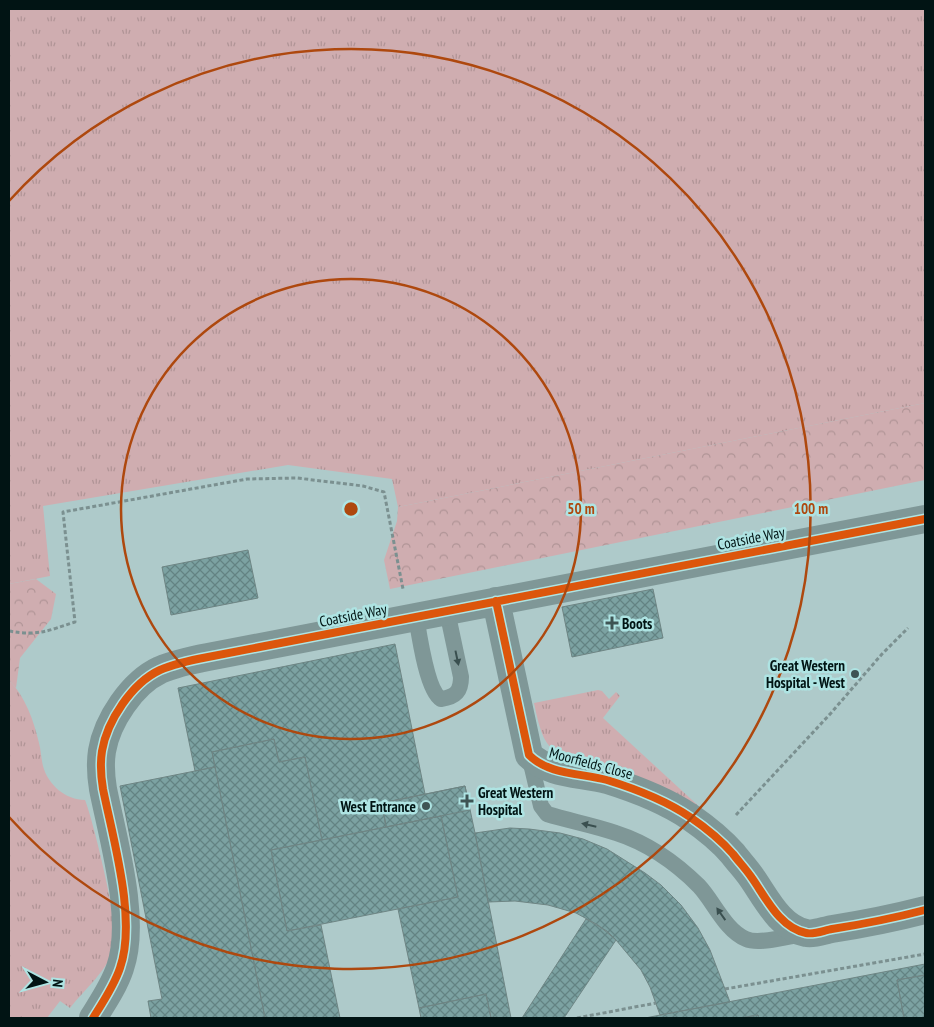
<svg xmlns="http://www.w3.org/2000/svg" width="934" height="1027" font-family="'PT Sans Narrow',sans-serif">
	<defs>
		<pattern id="grass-tufts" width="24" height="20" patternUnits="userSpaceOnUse" patternTransform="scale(1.25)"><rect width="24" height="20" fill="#cfadb0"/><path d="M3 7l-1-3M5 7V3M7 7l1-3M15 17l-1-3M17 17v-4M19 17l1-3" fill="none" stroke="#b09496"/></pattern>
		<pattern id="forest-crowns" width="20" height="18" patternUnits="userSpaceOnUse" patternTransform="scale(1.25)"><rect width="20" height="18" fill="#cfadb0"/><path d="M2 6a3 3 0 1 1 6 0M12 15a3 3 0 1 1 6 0" fill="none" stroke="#b09496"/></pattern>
		<pattern id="building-cross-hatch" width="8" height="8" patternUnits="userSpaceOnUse" patternTransform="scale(1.25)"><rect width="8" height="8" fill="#7ca2a2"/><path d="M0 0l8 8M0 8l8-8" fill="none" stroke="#638383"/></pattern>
	</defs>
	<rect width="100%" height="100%" fill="#aecaca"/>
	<path fill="url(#grass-tufts)" d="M9,9h916v394l-527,104 -6,-28 -104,-14 -245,41 7,70 -41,8z
		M9,680c16,16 25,41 30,63 2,7 2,15 4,23 5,19 23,34 42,34 8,19 35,131 30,146 -7,24 -30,43 -45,62l-10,-7 -13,17h-38z
		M598,690l4,1 7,8 7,-7 4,4 -17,22 114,105 -120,-59c-48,-10 -53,-13 -63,-61z"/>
	<path fill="url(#forest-crowns)" d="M925,403v77l-535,109 -6,-29 13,-39 1,-14z
		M36,579l20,15 -5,25 -31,39 -4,30 -7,-8v-96z"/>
	<path fill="url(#building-cross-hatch)" stroke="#6e8584" d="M248,550l10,48 -87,17 -9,-48z
		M653,589l10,49 -91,19 -10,-50z
		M395,644l30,150 -43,9 4,24 -64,13 -17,-83 -26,5 -5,-23 -62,13 3,15 -20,4 -17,-83z
		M274,739l5,23 26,-5 17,83 -51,10 16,81 34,-6 19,93h-75l-53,-266z
		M215,767l50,251h-114l-3,-17 14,-2 -42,-213z
		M465,786l10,47 36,185h-20l-5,-24 -67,14 -21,-99 60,-12 -17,-81 -55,11 -4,-24z
		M465,786l5,24 -84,17 -4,-24z
		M441,816l17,81 -171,34 -16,-81z
		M510,828l19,1 31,4 23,6 24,10 38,24 16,12 20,20 17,23 12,22 20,52 -70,13 -10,-28 -9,-17 -25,-30 -18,-15 -22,-12 -28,-8 -33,-4 -27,1 -13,-69z
		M586,919l21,12 9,9 -52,78h-42z
		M925,964v11l-28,5 7,38h-145l-1,-3 -18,3h-95z
		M925,975v43h-21l-7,-38z
		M486,994l5,24h-70l-2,-10z
		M758,1015l1,3h-19z"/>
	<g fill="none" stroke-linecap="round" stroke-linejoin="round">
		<path stroke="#7b9090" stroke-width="3" stroke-dasharray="4 2.5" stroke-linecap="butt" d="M9,631c30,5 38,0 66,-9l-12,-110 184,-33 50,-1 66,8 21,6 19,97
			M736,815l95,-102 51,-59 26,-26
			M725,989l200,-35
			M577,1018l79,-15"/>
		<path stroke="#7f9797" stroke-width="16" d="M416,616c3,18 11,75 25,83 15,-2 20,-8 20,-22l-14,-66
			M529,755l12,51 6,8c23,7 46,11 69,19 31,10 60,30 83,53 15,16 26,44 47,53 13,6 43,-3 57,-5"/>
		<path stroke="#7f9797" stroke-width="28" d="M496,601l33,154c20,20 52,18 78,25 29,9 58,20 83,37 16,11 30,22 43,37 6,8 13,15 19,24 14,20 28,50 54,55 8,2 19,-3 26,-4 32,-5 62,-11 93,-19
			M93,1018c10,-16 21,-32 27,-50 17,-48 -7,-129 -17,-179 -2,-12 -3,-25 -1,-38 5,-30 30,-68 58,-81 16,-7 32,-10 48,-13l717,-138"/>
		<defs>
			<path id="cycleway" d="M496,601l33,154c20,20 52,18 78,25 29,9 58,20 83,37 16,11 30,22 43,37 6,8 13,15 19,24 14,20 28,50 54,55 8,2 19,-3 26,-4 32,-5 62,-11 93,-19
				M93,1018c10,-16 21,-32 27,-50 17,-48 -7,-129 -17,-179 -2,-12 -3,-25 -1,-38 5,-30 30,-68 58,-81 16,-7 32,-10 48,-13l717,-138"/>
		</defs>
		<use href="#cycleway" stroke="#aee4e3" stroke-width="11"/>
		<use href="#cycleway" stroke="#dc560c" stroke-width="8"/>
	</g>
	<defs><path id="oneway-solid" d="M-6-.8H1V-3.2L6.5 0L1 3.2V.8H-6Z" transform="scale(1.25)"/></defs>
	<g fill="#3a4f4f">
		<use href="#oneway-solid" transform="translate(457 658) rotate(78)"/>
		<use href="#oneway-solid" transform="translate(589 825) rotate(-167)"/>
		<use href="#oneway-solid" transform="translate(721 914) rotate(-125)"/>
	</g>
	<g fill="none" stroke="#ae480e" stroke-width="2.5">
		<circle cx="351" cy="509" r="230"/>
		<path d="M9 201A460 460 0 1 1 9 817"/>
	</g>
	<g fill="#3e5454" stroke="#aee4e3" stroke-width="2">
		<path d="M609.5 615.5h5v5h5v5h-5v5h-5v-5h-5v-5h5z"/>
		<circle cx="855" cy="674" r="5"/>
		<path d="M464.5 793.5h5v5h5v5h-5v5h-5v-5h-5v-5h5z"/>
		<circle cx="426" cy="806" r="5"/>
	</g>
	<g text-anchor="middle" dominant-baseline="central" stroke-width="5" stroke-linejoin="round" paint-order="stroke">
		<g font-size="15" fill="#011414" stroke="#aee4e3">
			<text transform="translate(751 538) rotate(-11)">Coatside Way</text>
			<text transform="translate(353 615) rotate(-11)">Coatside Way</text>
			<text transform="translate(591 763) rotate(15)">Moorfields Close</text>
		</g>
		<g font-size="15" font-weight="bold" fill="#011414" stroke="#aee4e3" text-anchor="start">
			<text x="622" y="623">Boots</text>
			<text x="845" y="665" text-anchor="end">Great Western<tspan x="845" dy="17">Hospital - West</tspan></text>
			<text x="478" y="792">Great Western<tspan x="478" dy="17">Hospital</tspan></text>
			<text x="416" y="806" text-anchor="end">West Entrance</text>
		</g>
	</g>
	<circle cx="351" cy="509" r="8" fill="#ae480e" stroke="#aee4e3" stroke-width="2.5"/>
	<g font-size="15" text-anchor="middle" font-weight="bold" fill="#ae480e" stroke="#aee4e3" stroke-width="5" stroke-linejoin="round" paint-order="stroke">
		<text x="581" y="514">50 m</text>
		<text x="811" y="514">100 m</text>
	</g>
	<rect width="934" height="1027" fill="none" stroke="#011414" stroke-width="20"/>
	<g transform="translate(45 982) rotate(96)" stroke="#aee4e3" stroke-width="4" paint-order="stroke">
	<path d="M0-4L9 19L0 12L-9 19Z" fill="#011414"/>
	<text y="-8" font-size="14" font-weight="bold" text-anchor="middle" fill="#011414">N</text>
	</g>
</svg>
